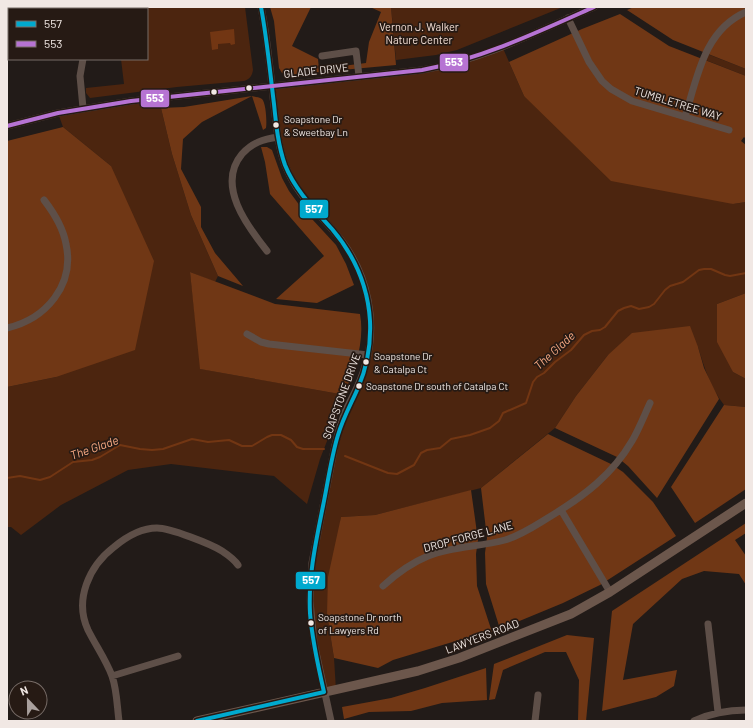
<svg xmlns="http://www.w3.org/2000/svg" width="753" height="728" font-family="Barlow,sans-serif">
	<rect width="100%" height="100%" fill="#221b18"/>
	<path fill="#4c250f" d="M113,7h132l8,63c-1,6 -3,9 -9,11l-67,6 -87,11 -4,-5v-5l38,-4 -3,-25h26v-50h-35z
		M391,7h172l-106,43 -21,5 -40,5z
		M502,46l22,50 209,108 13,-2v91l-29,11 16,68 13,7v28l-22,-2c-13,-17 -20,-38 -26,-58l-90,8 -32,41 -21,32 -74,60 -106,27 -34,2 -14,97 7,44 2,32 -12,2 -14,-102 25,-145 30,-78 5,-50 -17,-58 -40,-50 -31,-53 -10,-71 150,-15z
		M705,53l41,16v7l-43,-17z
		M162,97l-1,11 11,46 19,61 27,61 -3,6 -25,-10 11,97 144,26 -25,64 -13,45 -33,-28 -103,-12 -43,6 -67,35 -40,30 -10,-8h-4v-140l49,-10 55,-211 -48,-39 -5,-14z"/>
	<path fill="#703715" d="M270,7h41l-19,39 26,13 1,10 47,-6 3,-21 12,-30 -11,-5h21l5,58 -108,10 -6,-2 -3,-5 -5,-47z
		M634,7h112v62l-73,-29 -46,-30z
		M620,14l49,32 77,30v63l-2,-2 -3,4 5,4v57l-13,2 -122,-23 -87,-85 -15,-34 73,-33z
		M252,96l-50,26 -19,17 -2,30 20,38v20l14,26 28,33 -25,-10 -27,-61 -19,-61 -11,-46 23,-1 68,-11c3,1 7,1 10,3 4,4 5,23 4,29l-3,2z
		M63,127l48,39 43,95 -19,89 -79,27 -49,10v-123l1,-1 -1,-1v-121z
		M261,147h6l5,3 10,28 7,13 11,15 36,39 10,19 8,21 -37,18 -41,-4 48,-43 -54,-62 -5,-32z
		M190,272l85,32 85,10c5,27 -5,55 -15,81l-145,-26z
		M746,293v86l-13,-7 -16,-30v-38z
		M690,326l8,21 6,21 15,31 -62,99 -29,-32 -11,-9 -62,-29 21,-32 32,-41 24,-22z
		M724,405l22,2v82l-51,34 -24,-36z
		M548,434l63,30 12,8 30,30 23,34 -76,49 -37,18 -63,26 -14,-45 -1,-31 2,-15 -6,-50z
		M471,490l7,50 -2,14 1,32 15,46 -23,5 -76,23 -15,8 -44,-10 -7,-44 1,-37 13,-60 34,-2z
		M746,523v10l-11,7 11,16v29l-7,-11 -35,-3 -22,8 -49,45 -10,56 54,-10 -3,16 -18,11 -54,14 10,-100z
		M567,635l27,3 -8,83h-8l1,-41 -13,-28h-21l-42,18 -8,29 -6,1 5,-36z
		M486,668l1,32 -45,3 -31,8 -42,1 -25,7 -2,-12 49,-9 34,-10z"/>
	<path fill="#723613" d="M234,29l1,15 -4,1 -1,-2 -12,1v5l-6,1 -2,-18z"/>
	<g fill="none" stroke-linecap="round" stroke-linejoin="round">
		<path stroke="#723613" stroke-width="2" d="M345,456l43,17 9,1 17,-9 7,-12 6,-3 13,-2 11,-9 19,-4 20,-7 9,-7 4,-8 23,-10 7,-21 4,-5 7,-4 11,-11 16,-12 13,-15 8,-4 8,-1 5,-3 13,-16 6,-3 7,-2 8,3 10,-2 5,-3 11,-14 5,-4 13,-4 16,-12 5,-1h7l14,6 5,1 16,-3
			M7,478l13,-2 20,4 10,-3 23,-15 19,-2 8,-3 20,-12 20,4 12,1 11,-1 29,-10 16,3 21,-2 13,6h10l15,-9 5,-2h9l10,5 6,7 6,2h21"/>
		<path stroke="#5e4f48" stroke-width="7" d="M261,7c6,29 9,60 12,90 3,23 4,46 12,68 13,33 35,48 56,75 27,35 37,83 24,126 -4,16 -12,29 -19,44 -5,11 -8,23 -11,35l-23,118 -2,38 4,42 17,78
			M27,9l1,-2
			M105,9l1,-2
			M568,18l21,44 13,19 9,8 21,12 97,29
			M322,56l34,-5 3,25
			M83,59l-3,17 3,32
			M685,117c12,-39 19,-87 61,-105
			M7,126l51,-13 73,-12 291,-31c61,-10 116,-39 172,-63
			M267,251c-20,-25 -51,-66 -25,-97 10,-11 21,-15 36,-17
			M7,328c39,-9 68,-43 59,-84 -3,-17 -12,-31 -22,-44
			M247,334l14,8 8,2 99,11
			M561,510l49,82
			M383,586c13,-12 28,-23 45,-30 24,-10 52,-9 77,-16 17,-5 31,-15 46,-24 33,-20 61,-41 81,-75 7,-12 12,-25 18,-38
			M708,624l10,88
			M112,676l66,-20
			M119,721c-2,-15 -2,-31 -7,-45 -6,-16 -16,-30 -24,-46 -14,-30 1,-64 26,-83 12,-10 26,-19 43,-19 13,0 54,16 65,23 6,4 12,8 16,14
			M535,721l3,-26
			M694,721c17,-8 33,-11 52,-11"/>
		<path stroke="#6c574c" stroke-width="9" d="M197,721l221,-50 41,-13 112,-44 39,-22 136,-89"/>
		<defs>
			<path id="bus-1" d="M197,721l127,-29c-6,-26 -12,-52 -14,-79 -2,-36 6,-72 13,-107 5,-24 8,-48 15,-71 5,-17 13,-31 20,-47 9,-21 13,-45 12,-67 -2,-35 -16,-66 -38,-92 -18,-20 -37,-39 -47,-64 -7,-20 -9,-41 -11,-61 -4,-32 -7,-65 -13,-97"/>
			<path id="bus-2" d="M7,126l51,-13 73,-12 291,-31c61,-12 116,-38 172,-63"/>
		</defs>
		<use href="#bus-1" stroke="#261a14" stroke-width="7"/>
		<use href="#bus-2" stroke="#261a14" stroke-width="7"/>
		<use href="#bus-1" stroke="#00a9ce" stroke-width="4"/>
		<use href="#bus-2" stroke="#b673d3" stroke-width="4"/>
	</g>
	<g fill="#f1e8e4" stroke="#261a14" stroke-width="1.5">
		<circle cx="249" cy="88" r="3.5"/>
		<circle cx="214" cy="92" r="3.5"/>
		<circle cx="276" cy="125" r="3.5"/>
		<circle cx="366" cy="362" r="3.5"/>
		<circle cx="359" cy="386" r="3.5"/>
		<circle cx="311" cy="623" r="3.5"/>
	</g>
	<g text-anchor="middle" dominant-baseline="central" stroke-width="3.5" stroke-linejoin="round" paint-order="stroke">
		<g font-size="10" fill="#f1e8e4" stroke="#261a14" text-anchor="start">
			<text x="284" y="119">Soapstone Dr<tspan x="284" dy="13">&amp; Sweetbay Ln</tspan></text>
			<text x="374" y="356">Soapstone Dr<tspan x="374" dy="13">&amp; Catalpa Ct</tspan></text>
			<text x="366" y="386">Soapstone Dr south of Catalpa Ct</text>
			<text x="318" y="617">Soapstone Dr north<tspan x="318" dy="13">of Lawyers Rd</tspan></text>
		</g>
		<g font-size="11" fill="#f4dfd5" stroke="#261a14">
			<text x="419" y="26">Vernon J. Walker<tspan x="419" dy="13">Nature Center</tspan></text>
		</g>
		<g font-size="11" fill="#f1e8e4" stroke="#261a14">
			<text transform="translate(316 70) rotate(-6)">GLADE DRIVE</text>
			<text transform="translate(678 103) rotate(17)">TUMBLETREE WAY</text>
			<text transform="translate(341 396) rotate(-70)">SOAPSTONE DRIVE</text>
			<text transform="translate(468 536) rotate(-15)">DROP FORGE LANE</text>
			<text transform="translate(482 636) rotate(-21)">LAWYERS ROAD</text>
		</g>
		<g font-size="12" font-style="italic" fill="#f8aa83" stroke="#261a14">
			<text transform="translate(554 350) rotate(-42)">The Glade</text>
			<text transform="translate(94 447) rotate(-19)">The Glade</text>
		</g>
	</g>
	<g stroke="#261a14" stroke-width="1.5">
		<rect x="439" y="53" width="30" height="19" rx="4" fill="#b673d3"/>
		<rect x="140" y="89" width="30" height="19" rx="4" fill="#b673d3"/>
		<rect x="299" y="199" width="30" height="20" rx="4" fill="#00a9ce"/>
		<rect x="295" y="571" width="31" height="19" rx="4" fill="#00a9ce"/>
	</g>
	<g font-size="11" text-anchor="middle" font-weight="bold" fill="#fff">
		<text x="454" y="66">553</text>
		<text x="155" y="102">553</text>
		<text x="314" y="213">557</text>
		<text x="311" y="584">557</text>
	</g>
	<rect width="753" height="728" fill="none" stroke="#f1e8e4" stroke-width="16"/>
	<rect x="8" y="8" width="140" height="52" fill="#261a14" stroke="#776c67"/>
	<rect x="16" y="21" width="20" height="6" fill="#00a9ce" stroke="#776c67"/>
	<text x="44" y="28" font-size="12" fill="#f1e8e4">557</text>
	<rect x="16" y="41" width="20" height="6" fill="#b673d3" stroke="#776c67"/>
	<text x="44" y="48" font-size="12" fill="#f1e8e4">553</text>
	<g transform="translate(28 700) rotate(338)"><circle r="19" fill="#261a14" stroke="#776c67"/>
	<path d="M0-3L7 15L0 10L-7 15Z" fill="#a9a09d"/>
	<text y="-6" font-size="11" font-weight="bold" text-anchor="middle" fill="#f1e8e4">N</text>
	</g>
</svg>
